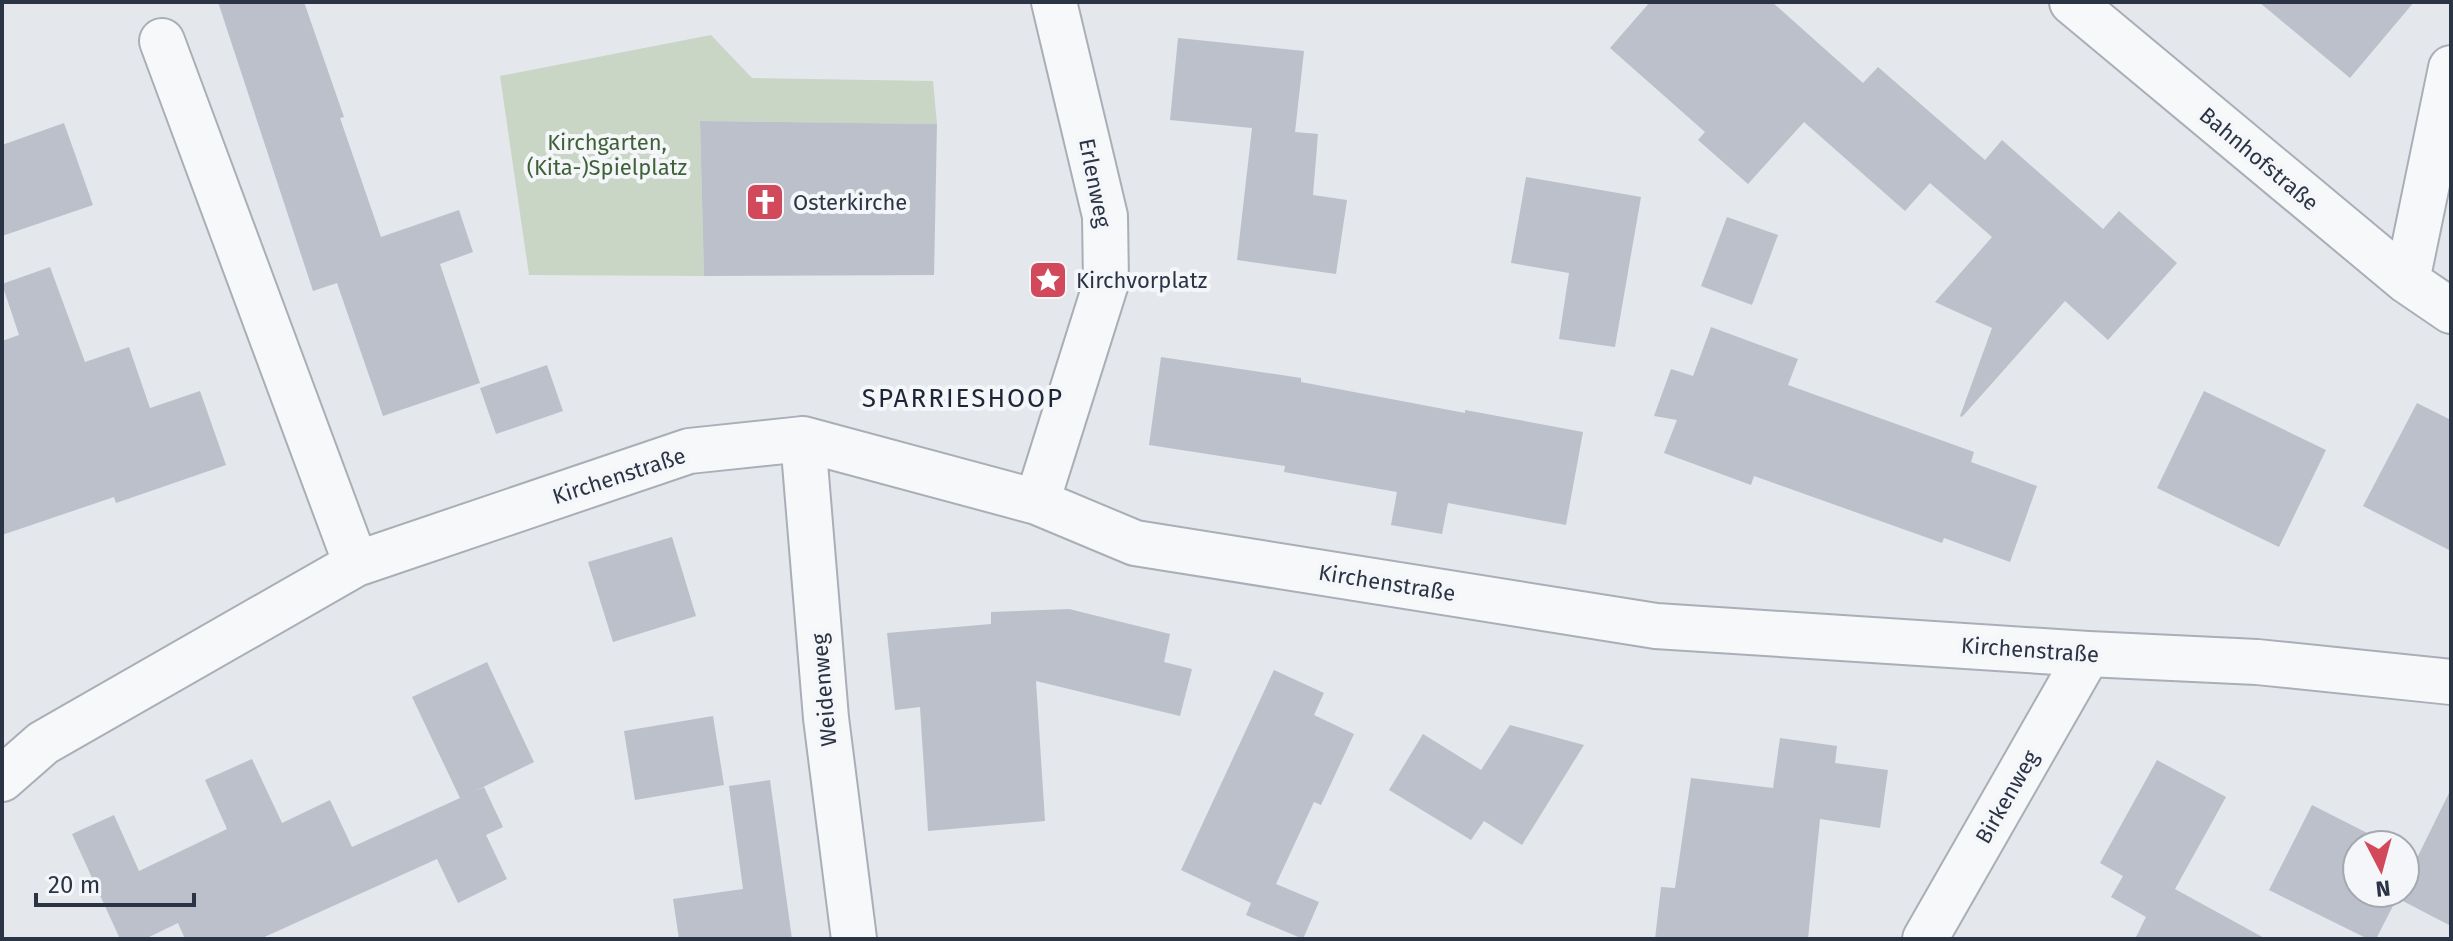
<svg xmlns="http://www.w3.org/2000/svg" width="2453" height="941" font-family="'Fira Sans',sans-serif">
	<rect width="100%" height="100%" fill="#e4e7ec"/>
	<path fill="#c9d6c5" d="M711,35l41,43 181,3 4,43 -237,-3 4,155 -175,-1 -29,-199z"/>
	<path fill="#bbc0ca" d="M218,2h86l40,115 -4,1 41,119 78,-27 14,42 -33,12 40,119 -97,33 -46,-133 -24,8z
		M1650,2h122l91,81 15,-16 107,93 17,-20 101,89 16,-18 58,52 -69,77 -43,-39 -103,116 -2,-1 32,-88 -57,-26 57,-65 -62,-54 -25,28 -101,-89 -56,62 -50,-44 7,-8 -95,-84z
		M2259,2h155l-64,76z
		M1178,38l126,13 -9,81 23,2 -5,61 34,5 -11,74 -99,-14 15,-132 -82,-8z
		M700,121l237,3 -3,151 -230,1z
		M64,123l29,82 -91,31v-91z
		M1526,177l115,20 -26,150 -56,-8 10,-66 -58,-10z
		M1727,217l51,18 -26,70 -51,-19z
		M50,267l35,95 44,-15 21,61 50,-17 26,74 -110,38 -2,-6 -112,38v-194l17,-6 -17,-51z
		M1711,327l87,32 -10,26 186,67 -3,10 66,24 -27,76 -66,-24 -2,5 -188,-67 -3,9 -87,-32 13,-33 -23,-4 17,-47 22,7z
		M1161,357l140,21v4l164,31v-3l118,22 -17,93 -118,-22 -6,31 -51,-9 6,-33 -113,-20 1,-6 -136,-21z
		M547,365l16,46 -67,23 -16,-46z
		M2204,391l122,59 -47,97 -122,-59z
		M2417,403l34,17v131l-88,-45z
		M672,537l24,79 -83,26 -25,-80z
		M1069,609l101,25 -6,28 28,7 -12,47 -144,-35 9,140 -117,10 -8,-124 -25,3 -8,-77 104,-9v-12z
		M487,662l47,100 -61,30 11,-5 19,40 -17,8 21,44 -49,24 -21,-44 -177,80h-75l-7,-16 -33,16h-25l-48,-105 42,-19 25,56 88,-42 -22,-49 47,-21 30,64 48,-23 22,47 108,-49 -48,-101z
		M1274,670l50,23 -10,22 40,19 -33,71 -7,-3 -38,82 43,18 -16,37 -57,-24 5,-12 -70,-33z
		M713,716l11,69 -89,15 -11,-69z
		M1510,725l74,20 -62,100 -38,-24 -13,19 -82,-50 34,-56 58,36z
		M1780,738l57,8 -2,17 53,7 -8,58 -60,-9 -12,120h-153l6,-52 14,1 16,-110 82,10z
		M2157,760l69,37 -51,92 91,50h-131l11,-22 -35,-20 12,-21 -23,-13z
		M770,780l22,159h-113l-6,-40 70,-10 -14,-103z
		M2451,789v137l-54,-28 -21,41h-8l-99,-49 43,-85 79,40h-34v48h48v-41l12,6z"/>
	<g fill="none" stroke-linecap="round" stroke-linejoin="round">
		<defs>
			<path id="street" d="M2072,2l335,279 44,30
				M162,41l194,523
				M2407,281l44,-213
				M803,439l23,279 28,221
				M1037,502l69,-219 -1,-67 -51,-214
				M2,779l41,-36 313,-179 333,-113 114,-12 234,63 98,41 521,83 432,28 169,8 194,20
				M1925,939l163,-285"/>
		</defs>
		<use href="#street" stroke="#a9aeb7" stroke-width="48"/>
		<use href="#street" stroke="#f7f8fa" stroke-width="44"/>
	</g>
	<circle fill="#899d89" cx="935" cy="397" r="12"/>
	<defs>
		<symbol id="church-square" viewBox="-11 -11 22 22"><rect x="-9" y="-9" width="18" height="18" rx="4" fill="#d1495b" stroke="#f4f6f9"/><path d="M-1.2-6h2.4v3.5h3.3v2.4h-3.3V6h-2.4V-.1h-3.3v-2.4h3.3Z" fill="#fff"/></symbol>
		<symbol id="sight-square" viewBox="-11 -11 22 22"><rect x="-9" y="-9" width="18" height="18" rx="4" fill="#d1495b" stroke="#f4f6f9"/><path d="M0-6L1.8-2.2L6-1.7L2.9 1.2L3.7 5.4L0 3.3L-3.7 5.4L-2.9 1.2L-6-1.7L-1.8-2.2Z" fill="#fff"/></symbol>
	</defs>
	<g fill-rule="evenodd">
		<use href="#church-square" x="743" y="180" width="44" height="44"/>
		<use href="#sight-square" x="1026" y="258" width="44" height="44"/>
	</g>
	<g text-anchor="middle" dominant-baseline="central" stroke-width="8" stroke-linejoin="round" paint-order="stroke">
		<g font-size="22" fill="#3f6138" stroke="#f4f6f9">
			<text x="607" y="142">Kirchgarten,<tspan x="607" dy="25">(Kita-)Spielplatz</tspan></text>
		</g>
		<g font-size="22" fill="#2b3445" stroke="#f4f6f9">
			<text transform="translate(2259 159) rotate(40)">Bahnhofstraße</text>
			<text transform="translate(1095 183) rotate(79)">Erlenweg</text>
			<text transform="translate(619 476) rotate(-18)">Kirchenstraße</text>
			<text transform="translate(1387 583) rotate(9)">Kirchenstraße</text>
			<text transform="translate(2030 650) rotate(4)">Kirchenstraße</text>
			<text transform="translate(824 690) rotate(-95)">Weidenweg</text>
			<text transform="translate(2007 797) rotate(-60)">Birkenweg</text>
		</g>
		<g font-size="22" fill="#2b3445" stroke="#f4f6f9" text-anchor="start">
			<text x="793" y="202">Osterkirche</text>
			<text x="1076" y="280">Kirchvorplatz</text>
		</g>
		<g font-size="26" letter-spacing="2" fill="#1d2536" stroke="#f4f6f9">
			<text x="963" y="398">SPARRIESHOOP</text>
		</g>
	</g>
	<rect width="2453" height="941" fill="none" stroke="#2b3445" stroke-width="8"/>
	<g transform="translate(2381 869) rotate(174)"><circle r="38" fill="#f4f6f9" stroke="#a4a8b1" stroke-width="2"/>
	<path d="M0-6L14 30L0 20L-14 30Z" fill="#d1495b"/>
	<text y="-12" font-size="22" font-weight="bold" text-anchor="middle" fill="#2b3445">N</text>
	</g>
	<path d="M36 893v12h158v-12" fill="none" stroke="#2b3445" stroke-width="4"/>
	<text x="48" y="893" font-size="24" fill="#2b3445" stroke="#f4f6f9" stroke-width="6" paint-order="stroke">20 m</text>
</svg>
